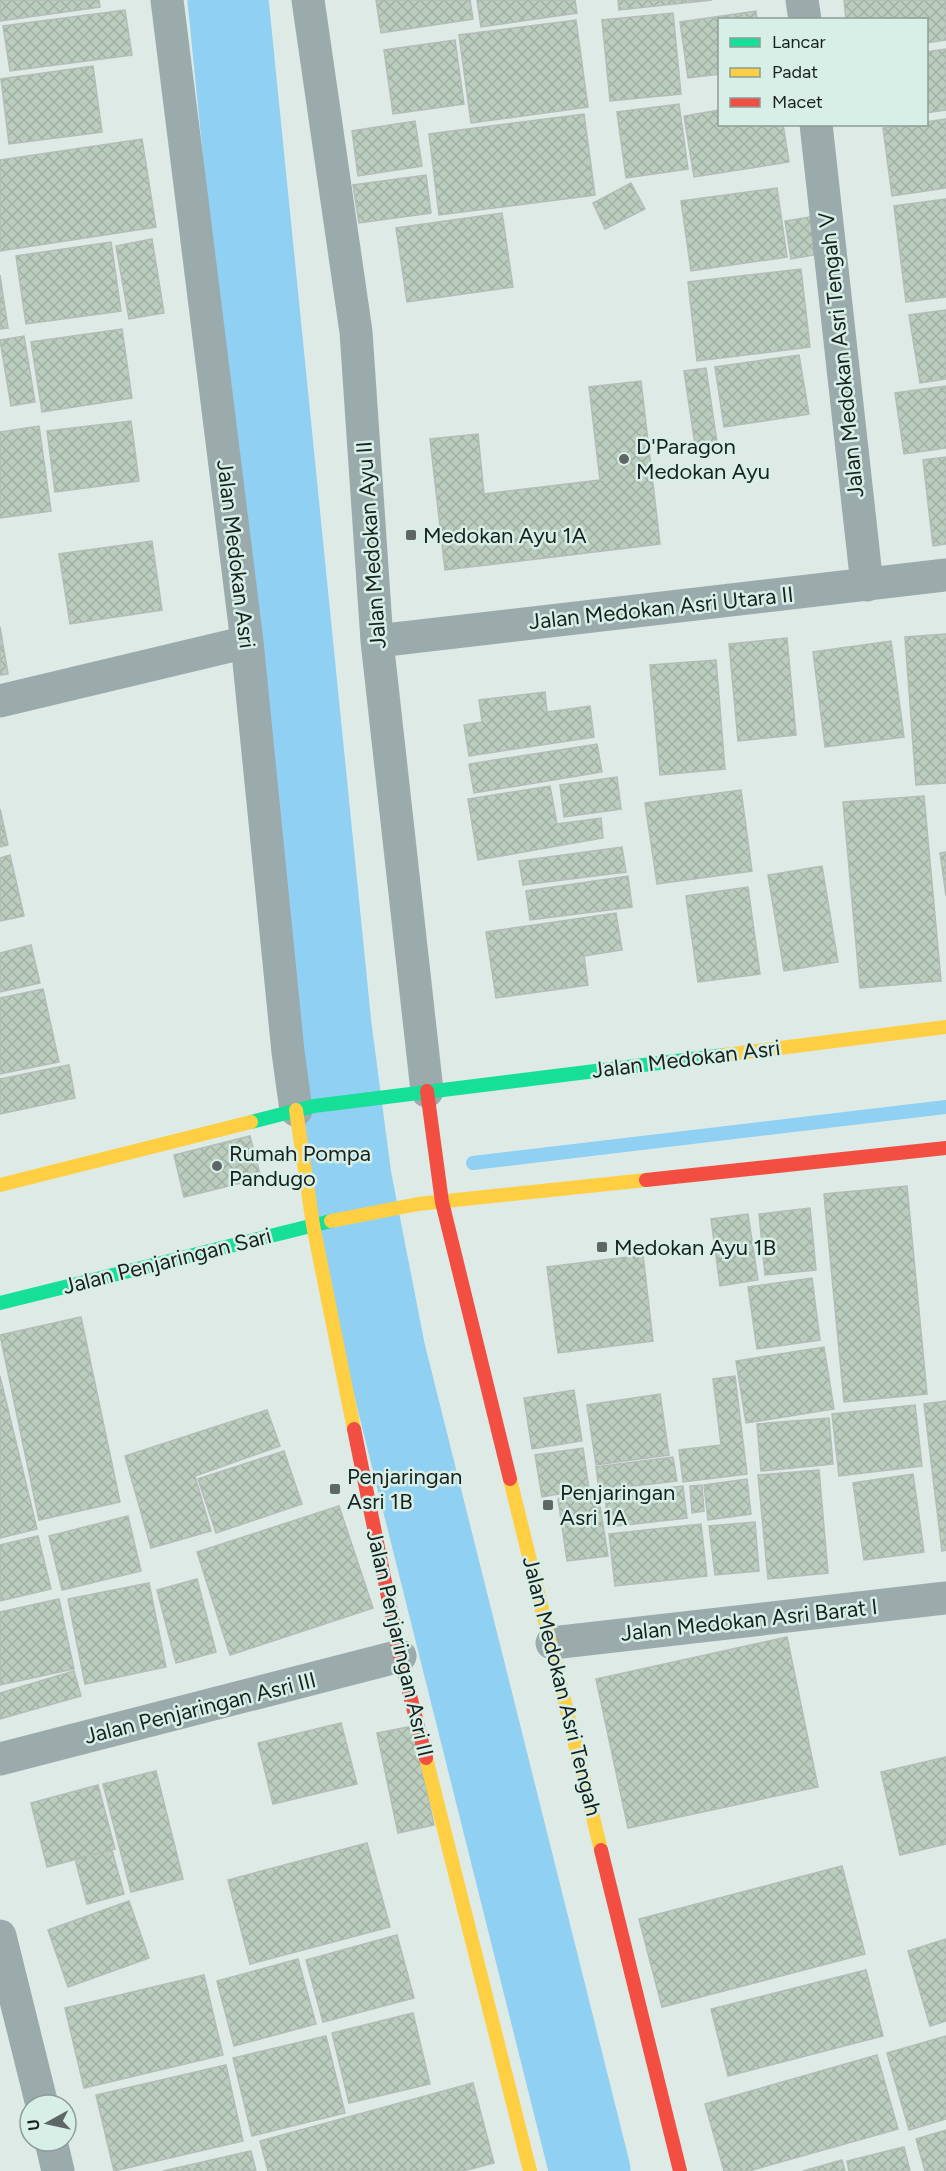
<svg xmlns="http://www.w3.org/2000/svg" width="946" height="2171" font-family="Figtree,sans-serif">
	<defs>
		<pattern id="building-cross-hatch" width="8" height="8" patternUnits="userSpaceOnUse" patternTransform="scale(1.5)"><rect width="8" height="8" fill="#bbcdbe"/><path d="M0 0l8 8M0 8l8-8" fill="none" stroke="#a0b0a3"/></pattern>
	</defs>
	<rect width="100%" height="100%" fill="#ddeae6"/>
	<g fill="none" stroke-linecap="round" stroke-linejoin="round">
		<path stroke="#8fd0f3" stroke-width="14" d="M473,1163l473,-56"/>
		<path stroke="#8fd0f3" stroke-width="81" d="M228,0l103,1026 20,152 34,174 205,819"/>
	</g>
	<path fill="url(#building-cross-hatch)" stroke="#b4bcb8" stroke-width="1.5" d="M0,0h99l1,7 -100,14z
		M376,0h94l3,19 -92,14z
		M477,0h98l2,13 -96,14z
		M618,0h94l-93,10z
		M844,0h102v40l-20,3v-23h-80z
		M125,10l7,45 -122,16 -7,-45z
		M756,11l1,9h-37v54l-32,4 -8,-56z
		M673,13l8,81 -71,7 -8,-81z
		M576,20l12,87 -117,16 -12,-88z
		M455,40l9,64 -71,10 -9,-64z
		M946,49v61l-20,3v-61z
		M93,66l9,66 -93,12 -8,-65z
		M679,104l9,65 -62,9 -9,-66z
		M720,110v14h63l6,38 -95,15 -10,-61z
		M584,114l11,81 -156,20 -10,-81z
		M946,119v69l-54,8 -9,-68 43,-4v-2z
		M415,121l7,45 -64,10 -6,-45z
		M142,139l14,88 -156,24v-91z
		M426,175l5,38 -72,10 -6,-38z
		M631,183l14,26 -40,20 -12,-26z
		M777,188l10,69 -96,14 -10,-70z
		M946,199v98l-40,5 -12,-96z
		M502,213l11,74 -106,15 -11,-74z
		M815,216l5,38 -29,5 -6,-38z
		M152,239l12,74 -35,6 -13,-73z
		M111,242l10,69 -95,13 -10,-68z
		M801,269l9,78 -113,14 -9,-79z
		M0,275l8,53 -8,1z
		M946,310v69l-26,4 -11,-68z
		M122,329l10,69 -90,14 -11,-70z
		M24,336l11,66 -24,4 -11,-66z
		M799,355l10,59 -85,13 -9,-60z
		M706,368l11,74 -22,3 -11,-74z
		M641,381l19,163 -215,26 -15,-131 48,-5 6,60 116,-14 -11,-93z
		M946,386v62l-42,6 -9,-61z
		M131,421l8,60 -84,11 -8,-61z
		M39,426l12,85 -51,7v-86z
		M946,457v87l-13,2 -10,-86z
		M152,541l10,69 -92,14 -11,-70z
		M0,627l8,47 -8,1z
		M946,634v149l-30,2 -11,-148z
		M787,638l9,97 -58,6 -9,-97z
		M891,641l13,96 -79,10 -12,-95z
		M716,660l9,109 -65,6 -10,-110z
		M545,692l2,20 43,-6 4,31 -125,19 -5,-31 18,-3 -3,-22z
		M597,744l5,28 -128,21 -5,-29z
		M617,777l4,32 -57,8 -4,-32z
		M550,786l7,38 44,-6 2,20 -125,22 -10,-61z
		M741,790l11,81 -95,13 -12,-81z
		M924,796l17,185 -81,7 -17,-186z
		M0,809l8,36 -8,2z
		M622,847l4,25 -103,13 -4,-24z
		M946,852v44l-6,-43z
		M10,855l14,61 -24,5v-63z
		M822,866l16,96 -54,9 -16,-96z
		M628,876l4,31 -102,13 -4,-29z
		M748,887l12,87 -62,8 -12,-86z
		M616,913l6,37 -38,6 4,29 -92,13 -10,-66z
		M31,945l9,38 -40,9v-39z
		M43,989l16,73 -59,12v-76z
		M69,1065l6,33 -75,16v-35z
		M250,1136l11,42 -77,19 -10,-42z
		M907,1186l20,208 -83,8 -20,-208z
		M810,1208l6,62 -51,5 -6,-61z
		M748,1214l10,66 -38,6 -9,-67z
		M643,1255l10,86 -95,12 -11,-86z
		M812,1278l8,62 -63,9 -9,-62z
		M81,1317l39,185 -81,18 -39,-185z
		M824,1347l10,62 -88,14 -10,-62z
		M0,1376l37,153 -37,9z
		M735,1376l12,98 -64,8 -4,-32 42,-5 -8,-66z
		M574,1390l8,51 -50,8 -8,-51z
		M660,1394l9,61 -73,10 -9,-60z
		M946,1401v149l-4,1 -18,-147z
		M915,1405l7,61 -83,10 -7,-62z
		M267,1410l13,36 -85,30 16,55 -60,17 -26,-92z
		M829,1418l4,46 -72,7 -4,-47z
		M583,1448l6,41 -47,8 -7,-42z
		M284,1451l18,53 -86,29 -18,-54z
		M673,1457l4,24 -78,9 -3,-23z
		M819,1470l9,103 -60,6 -10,-104z
		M913,1474l11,78 -60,8 -11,-77z
		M747,1479l4,35 -43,6 -4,-35z
		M702,1485l2,26 -12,2 -2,-27z
		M683,1486l4,32 -79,9 -3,-32z
		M598,1493l10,63 -41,5 -9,-62z
		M339,1506l34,102 -143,47 -33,-103z
		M128,1516l13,55 -79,19 -13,-54z
		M755,1522l4,49 -44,4 -6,-49z
		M701,1524l6,52 -92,10 -6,-52z
		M38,1536l13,53 -51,12v-56z
		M197,1579l19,73 -40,11 -19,-73z
		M149,1583l17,84 -81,17 -17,-85z
		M59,1599l15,70 -74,16v-73z
		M787,1637l31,150 -190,41 -32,-149z
		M74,1671l7,25 -81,23v-26z
		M341,1723l16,61 -84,20 -15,-61z
		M413,1726l21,99 -36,8 -21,-100z
		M946,1757v87l-46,11 -19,-83z
		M156,1771l27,108 -52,13 -28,-108z
		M98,1785l17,64 -68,18 -16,-64z
		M367,1843l23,84 -140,37 -22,-84z
		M112,1850l12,44 -37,10 -12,-45z
		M842,1866l23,88 -203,53 -23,-88z
		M129,1901l20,57 -81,29 -20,-57z
		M397,1935l17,63 -91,24 -17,-62z
		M946,1939v82l-16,5 -22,-75z
		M298,1959l18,65 -82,22 -17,-65z
		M866,1970l17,66 -155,40 -17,-67z
		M204,1975l19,80 -139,33 -19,-80z
		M413,2013l17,71 -81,19 -17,-70z
		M326,2036l19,77 -93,23 -19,-78z
		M946,2036v83l-37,11 -22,-77z
		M877,2055l21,74 -149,42h-25l-19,-67z
		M226,2065l17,76 -129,30 -18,-76z
		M473,2083l21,80 -31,8h-195l-8,-30z
		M946,2130v41h-21l-9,-32z
		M904,2147l6,24h-61l-2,-10z
		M251,2151l5,20h-93z
		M842,2160l3,11h-42z"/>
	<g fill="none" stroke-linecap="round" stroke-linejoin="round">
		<path stroke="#9baaab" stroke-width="33" d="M167,0l80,642 41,410 8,58
			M308,0l48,332 21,309 50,450
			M802,0l3,20
			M816,124l51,461
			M377,641l569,-66
			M0,701l247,-59
			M552,1643l394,-45
			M0,1759l400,-103
			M0,1936l42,169
			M51,2141l7,30"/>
		<path stroke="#16e098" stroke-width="14" d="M251,1122l63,-16 410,-51
			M0,1303l331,-82"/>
		<path stroke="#ffcf43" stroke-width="14" d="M724,1055l222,-28
			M296,1110l17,115 41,204
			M0,1185l251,-63
			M331,1221l87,-17 228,-24
			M510,1479l91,371
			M426,1758l104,413"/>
		<path stroke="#f24e42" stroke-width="14" d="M427,1091l15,111 68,277
			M646,1180l300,-32
			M354,1429l46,227 26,102
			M601,1850l79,321"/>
	</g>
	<g fill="#5e6765" stroke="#d8efe7" stroke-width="2">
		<circle cx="624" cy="459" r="6"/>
		<rect x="405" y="529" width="12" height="12" rx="3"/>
		<circle cx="217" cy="1166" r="6"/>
		<rect x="596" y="1241" width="12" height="12" rx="3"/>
		<rect x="329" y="1483" width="12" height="12" rx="3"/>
		<rect x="542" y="1499" width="12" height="12" rx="3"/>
	</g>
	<g text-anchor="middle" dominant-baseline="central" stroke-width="5" stroke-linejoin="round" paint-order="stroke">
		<g font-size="22" fill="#19211f" stroke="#d8efe7">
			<text transform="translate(841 355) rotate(-96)">Jalan Medokan Asri Tengah V</text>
			<text transform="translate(371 545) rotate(-94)">Jalan Medokan Ayu II</text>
			<text transform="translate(236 554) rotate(83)">Jalan Medokan Asri</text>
			<text transform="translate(661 608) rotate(-6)">Jalan Medokan Asri Utara II</text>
			<text transform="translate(686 1059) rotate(-7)">Jalan Medokan Asri</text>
			<text transform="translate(167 1261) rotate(-14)">Jalan Penjaringan Sari</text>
			<text transform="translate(749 1620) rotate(-6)">Jalan Medokan Asri Barat I</text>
			<text transform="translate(400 1643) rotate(77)">Jalan Penjaringan Asri II</text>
			<text transform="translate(562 1686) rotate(76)">Jalan Medokan Asri Tengah</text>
			<text transform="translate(200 1708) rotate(-14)">Jalan Penjaringan Asri III</text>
		</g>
		<g font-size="22" fill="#19211f" stroke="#d8efe7" text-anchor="start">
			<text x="636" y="446">D'Paragon<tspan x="636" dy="25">Medokan Ayu</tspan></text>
			<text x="423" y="535">Medokan Ayu 1A</text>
			<text x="229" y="1153">Rumah Pompa<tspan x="229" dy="25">Pandugo</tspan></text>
			<text x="614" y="1247">Medokan Ayu 1B</text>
			<text x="347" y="1476">Penjaringan<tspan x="347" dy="25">Asri 1B</tspan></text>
			<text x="560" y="1492">Penjaringan<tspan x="560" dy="25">Asri 1A</tspan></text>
		</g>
	</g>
	<rect x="718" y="18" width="210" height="108" fill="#d8efe7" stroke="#8c9d97" stroke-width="1.5"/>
	<rect x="730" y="38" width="30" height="9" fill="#16e098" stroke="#8c9d97" stroke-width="1.5"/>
	<text x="772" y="48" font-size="18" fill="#19211f">Lancar</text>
	<rect x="730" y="68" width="30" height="9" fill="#ffcf43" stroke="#8c9d97" stroke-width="1.5"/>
	<text x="772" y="78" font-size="18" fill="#19211f">Padat</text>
	<rect x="730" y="98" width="30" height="9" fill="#f24e42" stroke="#8c9d97" stroke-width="1.5"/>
	<text x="772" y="108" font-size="18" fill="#19211f">Macet</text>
	<g transform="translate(48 2123) rotate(262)"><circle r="28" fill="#d8efe7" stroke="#8c9d97" stroke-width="1.5"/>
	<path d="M0-4.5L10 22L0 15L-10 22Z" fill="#5e6765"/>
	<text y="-9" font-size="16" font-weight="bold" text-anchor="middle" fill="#19211f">U</text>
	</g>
</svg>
